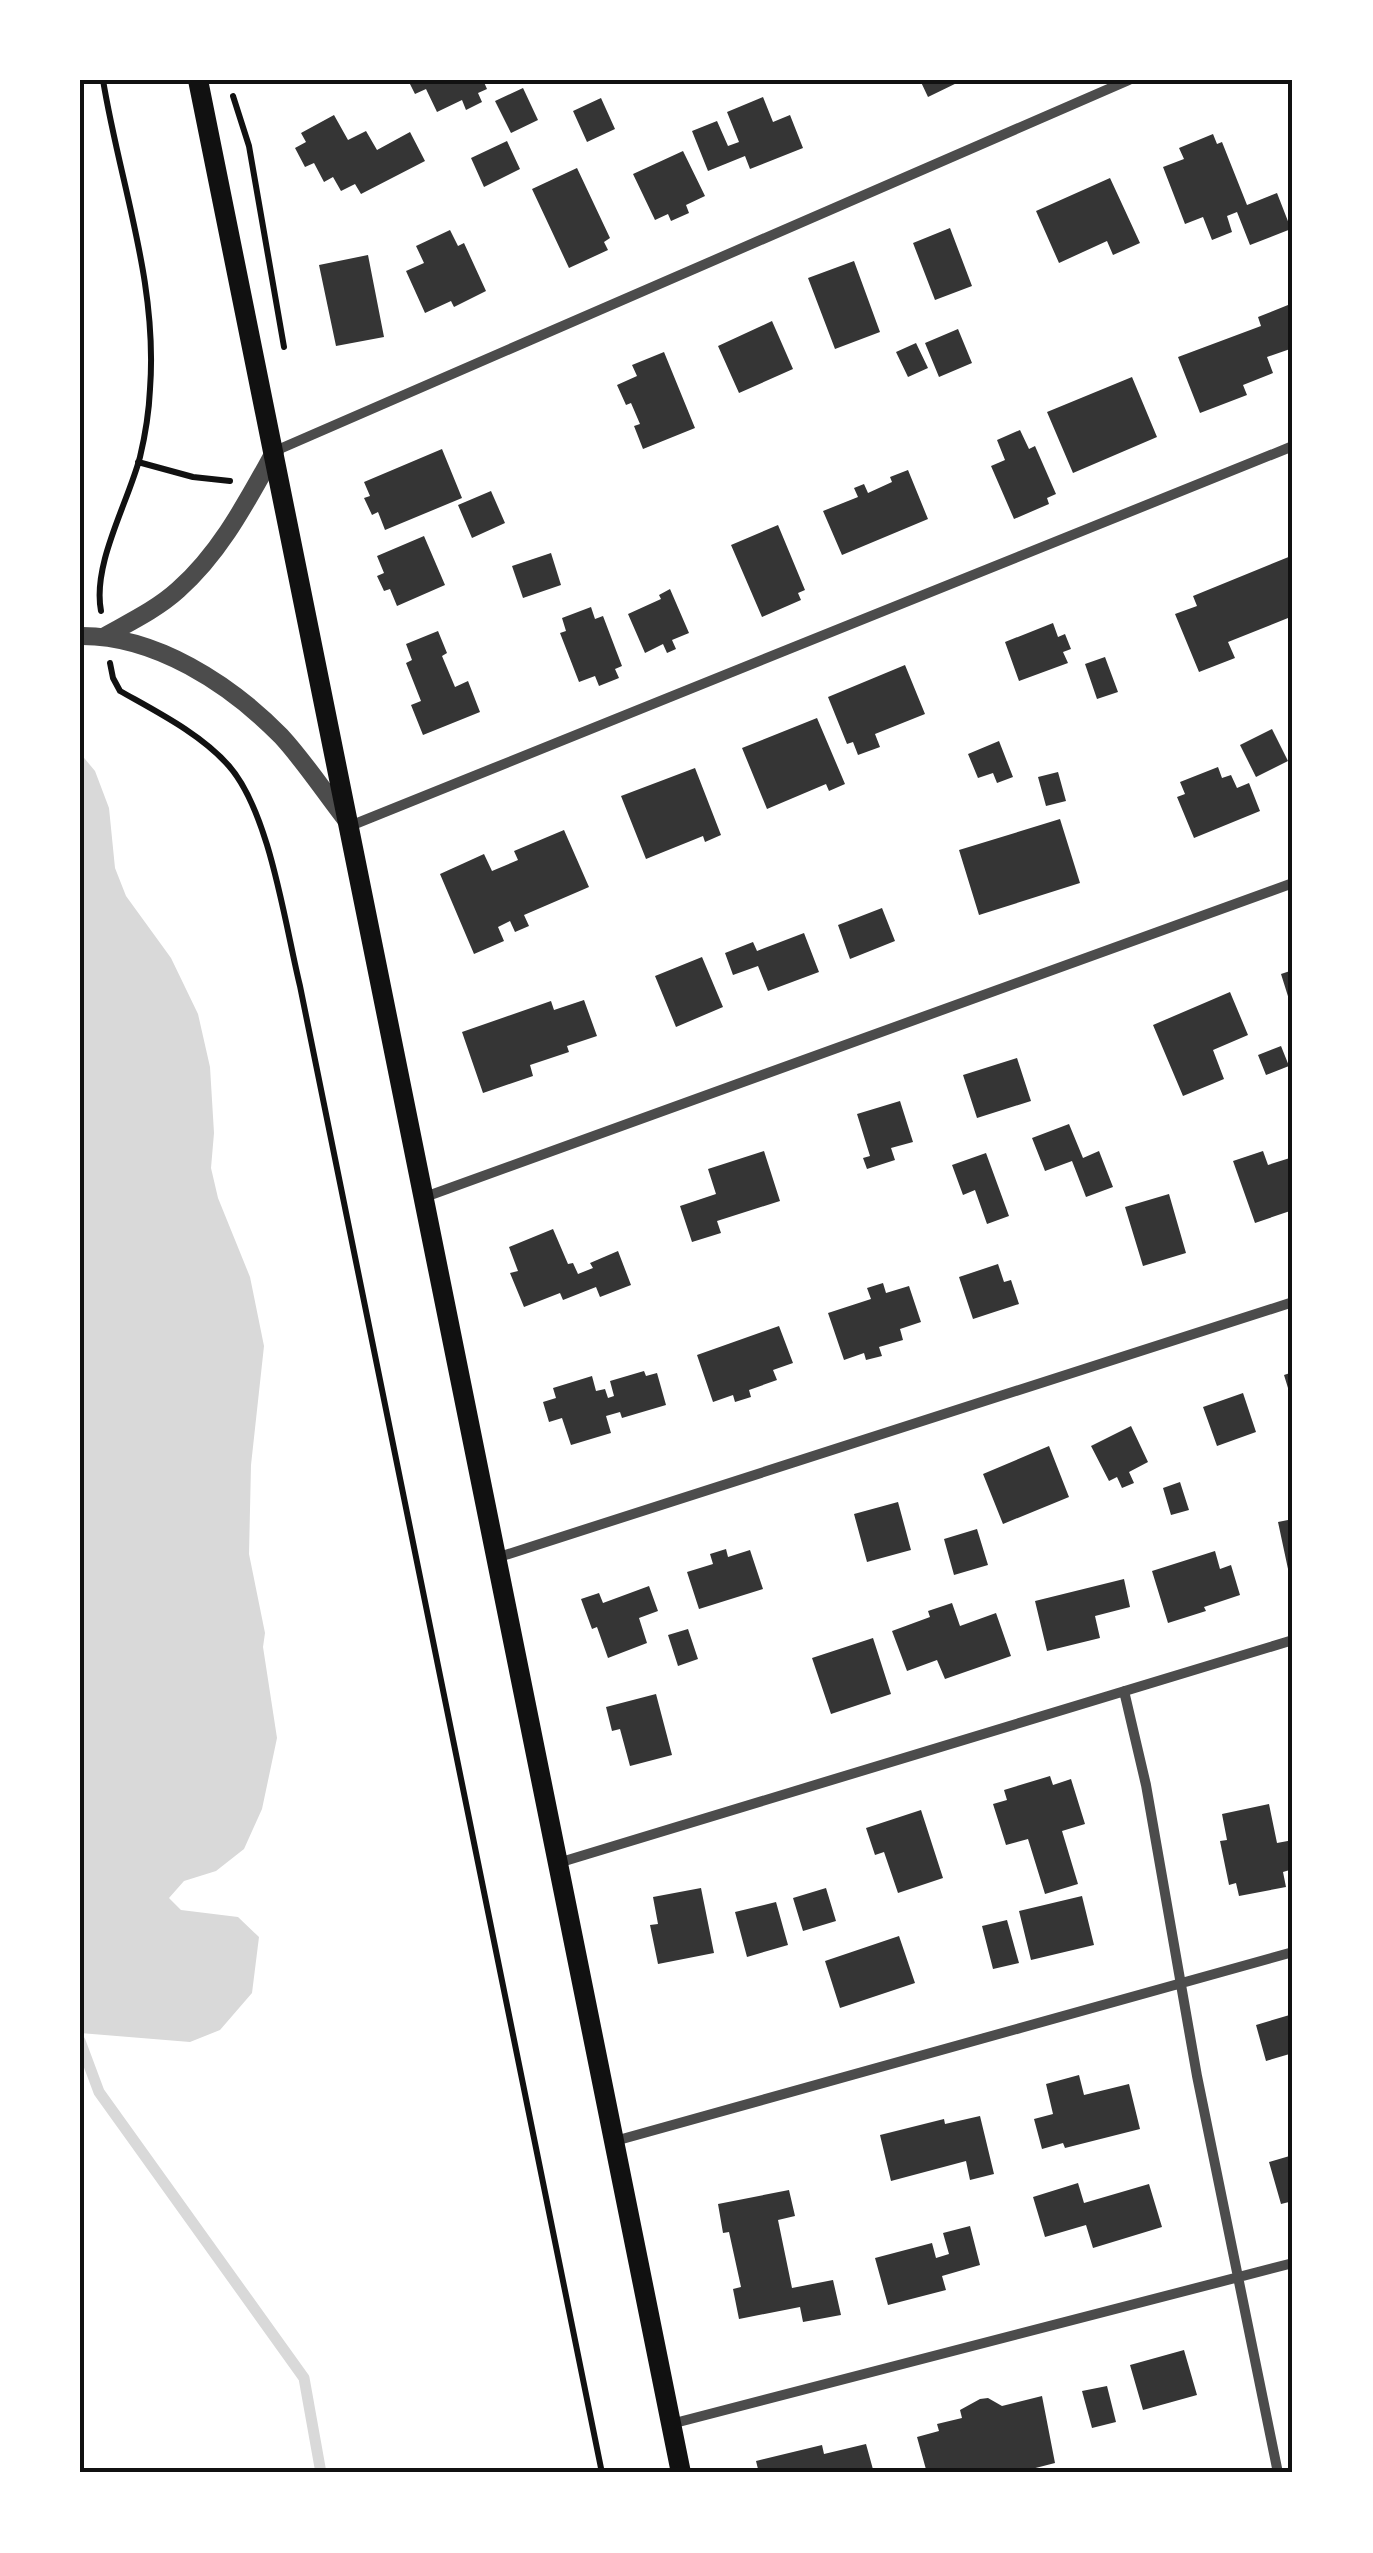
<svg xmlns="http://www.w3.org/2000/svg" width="1373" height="2553" font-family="Signika,sans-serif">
	<rect width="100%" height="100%" fill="#fff"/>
	<path fill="#d9d9d9" d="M80,753l15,18 14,37 6,60 11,28 45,62 27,56 12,53 4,66 -3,35 7,30 32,79 14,69 -13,119 -2,89 16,79 -2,14 14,91 -15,71 -18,40 -28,22 -32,10 -15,17 12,12 57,7 21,20 -7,56 -32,37 -30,12 -110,-9z"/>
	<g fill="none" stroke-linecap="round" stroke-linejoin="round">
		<path stroke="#d9d9d9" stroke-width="11" d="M80,2041l19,51 205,286 17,95"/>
	</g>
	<path fill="#353535" d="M408,80h75l4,9 -9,4 4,9 -16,8 -4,-10 -25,12 -11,-23 -11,5z
		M920,80h43l-35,17z
		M523,88l15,32 -27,13 -16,-32z
		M763,97l10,25 17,-7 13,33 -53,21 -5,-13 -37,15 -16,-40 25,-10 11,25 11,-4 -12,-30z
		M601,98l14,31 -28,13 -14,-31z
		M334,115l14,25 18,-9 11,19 33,-18 15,29 -64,33 -6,-10 -14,7 -8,-14 -9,5 -10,-19 -9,4 -10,-19 11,-6 -5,-9z
		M1213,134l4,10 5,-2 25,63 30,-12 14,36 -41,16 -13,-33 -10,4 5,16 -20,8 -9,-23 -18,7 -22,-57 21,-8 -5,-11z
		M507,141l13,28 -36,18 -13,-29z
		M683,151l22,45 -19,9 3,8 -18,8 -3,-7 -13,6 -22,-46z
		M577,168l33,70 -6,4 4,8 -39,18 -37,-79z
		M1110,178l30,65 -27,12 -6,-14 -48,22 -23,-52z
		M950,228l22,58 -37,14 -22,-57z
		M450,230l8,16 6,-3 22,48 -32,16 -3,-6 -26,12 -19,-42 18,-8 -8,-17z
		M368,255l16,82 -48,9 -17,-81z
		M854,261l26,71 -45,17 -27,-71z
		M1293,303v45l-26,9 6,16 -30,12 4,10 -47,18 -22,-56 83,-31 -3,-9z
		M772,321l21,48 -54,24 -21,-47z
		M958,329l14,34 -33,14 -14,-34z
		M916,343l12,25 -20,9 -12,-25z
		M664,352l31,76 -52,21 -9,-23 6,-2 -9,-21 -5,2 -9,-20 20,-9 -5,-11z
		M1132,377l25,60 -84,36 -26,-61z
		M1020,430l9,19 6,-3 21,48 -9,4 2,6 -35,15 -23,-53 14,-6 -8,-20z
		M442,449l20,49 -77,32 -7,-18 -6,3 -8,-17 6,-2 -6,-14z
		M908,470l20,49 -86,36 -19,-44 35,-14 -4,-9 10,-4 4,9 24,-11 -2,-5z
		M491,491l14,32 -33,15 -14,-33z
		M778,525l27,65 -7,3 3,7 -39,17 -31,-72z
		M424,536l21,49 -48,21 -7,-17 -6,2 -7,-15 7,-3 -7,-17z
		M551,553l10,32 -38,13 -11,-32z
		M1291,556l2,60 -65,26 7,16 -36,14 -24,-58 22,-8 -4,-10z
		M670,589l19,44 -17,7 4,9 -9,4 -4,-9 -18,9 -17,-39 33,-15 -2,-4z
		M591,607l4,12 8,-3 19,50 -7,3 4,9 -20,8 -4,-10 -16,6 -19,-49 6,-2 -4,-13z
		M1053,623l5,14 7,-3 6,15 -8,3 5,11 -49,18 -14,-39z
		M438,631l9,22 -5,3 13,31 13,-6 12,31 -57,23 -12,-30 10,-4 -15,-38 6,-3 -6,-16z
		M1105,657l13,35 -21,7 -12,-35z
		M905,665l20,49 -50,20 5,13 -22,8 -5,-13 -6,2 -19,-47z
		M817,718l28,66 -16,7 -3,-7 -59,25 -25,-61z
		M1272,729l16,32 -32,16 -16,-32z
		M999,741l14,36 -16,6 -4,-10 -15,5 -10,-24z
		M1218,767l4,11 9,-3 6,13 12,-5 11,28 -66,27 -17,-41 8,-3 -5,-12z
		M695,768l26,67 -16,7 -2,-6 -57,23 -25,-63z
		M1058,772l8,29 -20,5 -8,-29z
		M1060,819l20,64 -101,32 -20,-65z
		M564,830l25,57 -65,28 5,11 -14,6 -5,-11 -12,6 6,14 -30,13 -34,-80 44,-20 8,17 26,-11 -4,-9z
		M882,908l13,33 -45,18 -12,-34z
		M804,933l15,39 -51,19 -10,-25 -25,9 -8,-22 28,-11 4,9z
		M702,957l21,50 -47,20 -21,-51z
		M1293,970v39h-1l-11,-35z
		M1230,992l18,43 -35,15 11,29 -41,17 -30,-71z
		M584,1000l13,36 -30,10 2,6 -39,13 3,11 -50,17 -21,-61 89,-31 3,9z
		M1281,1046l8,20 -23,9 -8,-20z
		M1017,1058l14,43 -54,17 -14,-43z
		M900,1101l13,41 -22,6 4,12 -28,9 -4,-11 7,-2 -13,-42z
		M1069,1124l14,34 16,-7 14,36 -27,10 -14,-36 -27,10 -13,-33z
		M764,1151l16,50 -63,20 4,12 -29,9 -12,-36 36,-12 -8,-25z
		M1263,1151l5,14 25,-8v53l-38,13 -22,-62z
		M986,1153l23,63 -22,8 -12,-34 -12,5 -11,-30z
		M1169,1194l17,59 -43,13 -18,-59z
		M553,1229l15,35 5,-1 5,11 15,-6 -3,-5 28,-12 13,34 -31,12 -4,-10 -33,13 -3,-7 -36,14 -14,-34 8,-2 -9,-24z
		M998,1264l6,18 7,-2 8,24 -46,15 -14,-42z
		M883,1283l3,10 23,-7 12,36 -21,7 3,11 -24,7 3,9 -16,4 -2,-7 -20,7 -16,-47 43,-14 -4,-11z
		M779,1326l14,37 -20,7 4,10 -28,10 2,7 -16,5 -2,-7 -20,7 -16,-47z
		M644,1371l2,5 11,-3 9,32 -44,13 -2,-6 -14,4 5,17 -40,12 -9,-27 -13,4 -6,-20 13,-4 -3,-10 39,-12 4,15 9,-2 3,9 6,-2 -4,-15z
		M1293,1372v28l-1,1 -8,-26z
		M1243,1393l13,39 -39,14 -14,-39z
		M1131,1426l17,36 -19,10 5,11 -12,5 -5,-11 -8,4 -18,-35z
		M1049,1446l20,51 -66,27 -20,-50z
		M1180,1482l9,28 -18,5 -8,-27z
		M898,1502l13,48 -44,12 -13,-48z
		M1293,1519v64h-2l-13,-61z
		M977,1529l11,36 -34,10 -10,-36z
		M726,1549l2,8 22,-7 13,39 -64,20 -12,-37 26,-8 -3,-10z
		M1215,1551l5,18 11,-4 9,30 -36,12 2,4 -38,12 -16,-52z
		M1124,1579l6,28 -35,9 5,22 -53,13 -12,-50z
		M649,1586l9,25 -19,7 8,25 -39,15 -11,-31 -5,2 -11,-30 18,-6 4,10z
		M952,1603l8,23 36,-13 15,43 -66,23 -8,-19 -30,11 -15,-40 38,-14 -2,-6z
		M688,1629l10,30 -20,7 -10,-31z
		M873,1638l18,56 -60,20 -19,-56z
		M656,1694l16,61 -42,11 -10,-37 -8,2 -6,-24z
		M1050,1776l3,9 18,-6 14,45 -23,7 16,53 -33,10 -17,-55 -22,6 -13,-41 14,-4 -3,-10z
		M1269,1804l8,39 16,-3v29l-10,3 3,15 -47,9 -3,-13 -7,2 -9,-44 7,-1 -5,-26z
		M921,1810l22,68 -45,15 -14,-41 -9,3 -9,-27z
		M701,1888l13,65 -56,11 -8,-39 8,-1 -5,-27z
		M826,1888l10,33 -33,10 -10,-33z
		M1082,1896l12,49 -63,15 -12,-49z
		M776,1902l12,43 -41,12 -12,-45z
		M1007,1920l12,43 -26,6 -11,-43z
		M899,1936l16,47 -75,25 -15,-47z
		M1293,2014v39l-27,8 -10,-36z
		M1079,2075l5,20 45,-11 11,45 -75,19 -2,-5 -21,6 -8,-30 19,-5 -7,-30z
		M980,2116l14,58 -24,6 -4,-19 -75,20 -11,-46 64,-16 1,5z
		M1293,2155v46l-12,3 -12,-42z
		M1078,2183l6,20 65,-19 13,43 -69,21 -7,-23 -41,12 -12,-40z
		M789,2190l6,26 -17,4 14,68 41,-8 8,35 -38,7 -3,-15 -61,12 -6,-30 8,-2 -12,-55 -6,1 -5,-29z
		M970,2226l10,39 -38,11 4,14 -58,15 -13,-47 57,-15 4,15 13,-4 -6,-21z
		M1184,2350l13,45 -54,15 -13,-45z
		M1107,2386l9,36 -24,6 -10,-37z
		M1042,2396l13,67 -39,10h-89l-10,-36 22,-6 -2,-7 25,-6 -2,-8 20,-11 8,-1 14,8z
		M866,2444l8,29h-115l-3,-12 66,-16 2,9z"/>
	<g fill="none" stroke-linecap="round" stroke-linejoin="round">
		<path stroke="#111" stroke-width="6" d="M233,96l16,50 35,201
			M138,462l55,15 37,4
			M101,611c-9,-47 27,-108 39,-154 5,-21 9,-46 10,-68 8,-107 -30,-205 -47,-309
			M110,663l3,15 7,13c37,21 81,43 109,75 41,47 56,159 71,220l302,1487"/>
		<path stroke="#4c4c4c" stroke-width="10" d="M275,451l854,-371
			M350,826l943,-380
			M425,1197l868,-314
			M496,1558l797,-256
			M1124,1691l22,94 51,291 81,397
			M558,1863l735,-223
			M615,2141l678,-189
			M671,2424l622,-161"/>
		<path stroke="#4c4c4c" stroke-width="18" d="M80,636c75,-1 150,48 201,100 24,26 44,57 66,85
			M105,636c25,-14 52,-27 73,-46 43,-38 69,-89 97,-139"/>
		<path stroke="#111" stroke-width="20" d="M198,80l483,2393"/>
	</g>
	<rect width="1373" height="2553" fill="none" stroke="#ffffff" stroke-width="165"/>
	<rect x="82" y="82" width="1208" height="2388" fill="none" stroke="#111" stroke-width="4"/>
</svg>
